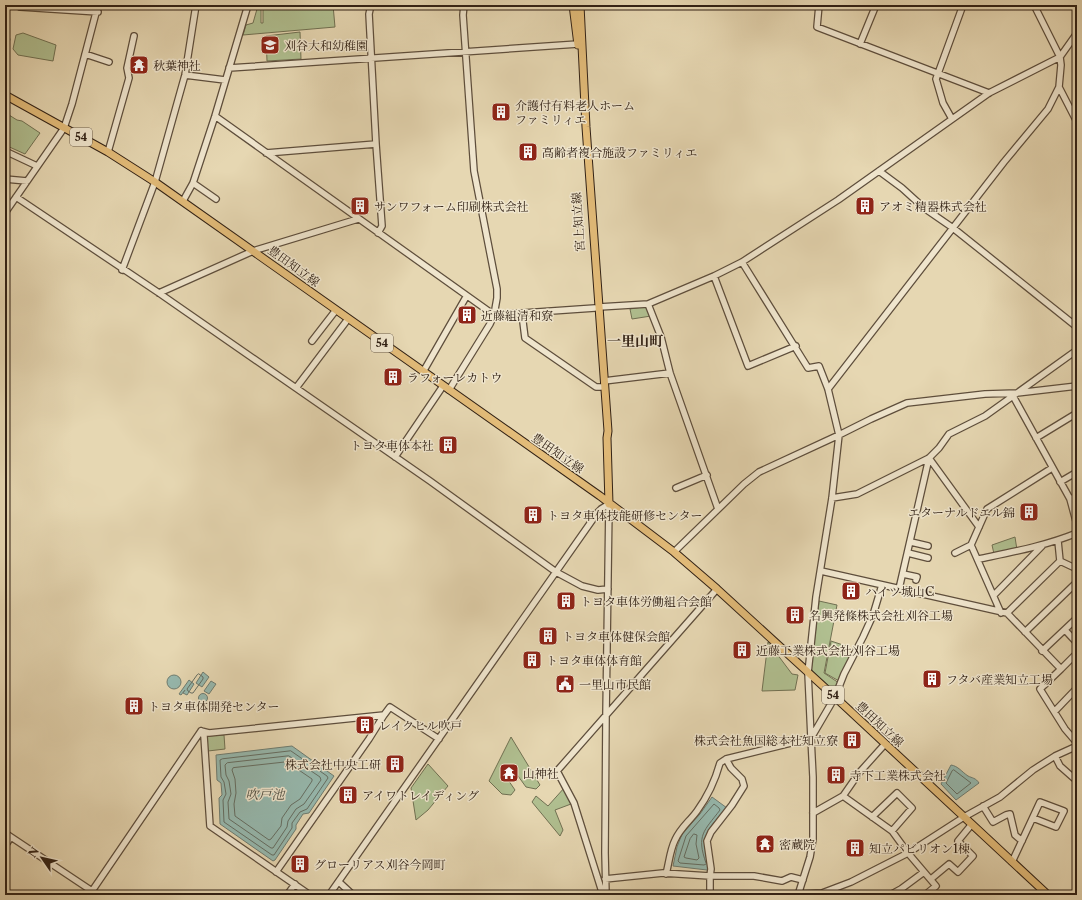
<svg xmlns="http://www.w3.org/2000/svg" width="1082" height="900" font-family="'Libre Caslon Text','Noto Serif JP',serif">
	<rect width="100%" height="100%" fill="#e6d7b2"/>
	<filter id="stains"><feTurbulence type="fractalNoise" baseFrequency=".005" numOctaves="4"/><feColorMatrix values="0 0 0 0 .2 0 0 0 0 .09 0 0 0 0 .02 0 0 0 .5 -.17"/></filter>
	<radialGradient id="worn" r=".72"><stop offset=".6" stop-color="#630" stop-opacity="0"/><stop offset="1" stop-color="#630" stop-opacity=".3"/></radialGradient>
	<path fill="#b0bf90" stroke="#707052" d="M258,5h75l2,22 -92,8 3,-10 7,-2 4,-14h4v14h2v-16h-5z
		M300,32l1,27 -34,2 -1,-25z
		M23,33l33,12 -3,16 -35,-6 -5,-6 3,-14z
		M9,115l8,5 5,1 18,12 -15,21 -20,-9v-24z
		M648,306l3,10 -19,3 -2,-10z
		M1015,537l2,13 -23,4 -2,-9z
		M819,601l18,4 -13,68 15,10 -4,9 -24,-21z
		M831,641l15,5 3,14 -10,21 -14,-8z
		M768,642l24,32 6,1 -3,15 -33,1z
		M224,735l1,14 -17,2 -2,-15z
		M511,737l29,48 -4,4 -10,-2 -13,-18 -9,5 11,16 -4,5 -9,-1 -13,-13z
		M428,764l20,22 -20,24 -12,10 -5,-32z
		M565,787l6,17 -16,6 8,20 -3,6 -28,-34 4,-6 12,10z"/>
	<path fill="#96b9af" stroke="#6e7c71" d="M5,31l5,8 -5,22z
		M203,672l6,5 -7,10 -6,-4z
		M167 682a7 7 0 1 1 14 0a7 7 0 1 1-14 0Z
		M189,680l5,4 -7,11 -4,-2 2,-3 -4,5 -2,-1z
		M211,681l5,3 -7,10 -5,-3z
		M198.5 698a4.5 4.5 0 1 1 9 0a4.5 4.5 0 1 1-9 0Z
		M292,746l42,30 -25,37 -6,1 -7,11v4l-21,31 -2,1 -53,-37 -1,-26 3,-3 -1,-12 -4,-3 -1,-25z
		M951,765c7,1 11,7 17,11 4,2 8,2 11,7l-23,17 -15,-16z
		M712,797l15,11c-8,9 -23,22 -22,36 1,7 5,14 7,21l-5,5 -34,-4 4,-19 5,-13 18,-20z"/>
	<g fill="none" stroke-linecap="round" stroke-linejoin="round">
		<path stroke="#646d62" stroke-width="1" d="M199,674l4,3v2l-10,14h-2l-3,-2 -1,-2 10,-14z
			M291,751l36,25 1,2 -21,31 -7,3 -8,11v5l-18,27h-2l-48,-33 -1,-22 3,-6 -2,-12 -3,-5 -1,-17 2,-1z
			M289,756l31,21 1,3 -17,24 -8,5 -8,12 -1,6 -14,21h-2l-42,-29 -1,-17 3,-8 -2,-13 -3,-6 -1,-10 2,-2z
			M287,762l25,17v2l-12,18 -9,6 -9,13 -1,8 -10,13 -2,1 -34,-24 -1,-12 2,-11 -1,-14 -3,-9 1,-2z
			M954,770l17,13 -14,11 -11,-11 6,-12z
			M694,834l3,1 -1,9 3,14 -2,2 -11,-2 -2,-1 6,-18z
			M706,863c-10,-28 -2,-32 14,-53l-1,-2 -5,-4 -28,32 -8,25 2,2 24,2 2,-1"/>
		<defs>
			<path id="minor" d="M20,5v2l78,5
				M371,5l-2,9 7,130 6,82 -4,7
				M819,5l-2,22 172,66
				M860,44l16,-39
				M85,54l24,8
				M229,68l349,-24
				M185,75l40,5
				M1059,87l18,35
				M215,116l279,199 3,-17v-9l-23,-118 -11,-156 1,-10
				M952,119l-9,-16 -7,-24 27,-74
				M5,151l32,15
				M108,152l21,-74 -2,-10 7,-32
				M266,153l110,-9
				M879,171l23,17 22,20 29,20 124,99
				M5,179l22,2
				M193,183l23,16
				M16,197l143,96 271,188 126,91 26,14 16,4 10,-1
				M183,201l10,-18 22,-67 33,-111
				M5,213l59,-85 8,-24 26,-99
				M122,270l33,-88 30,-107 11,-70
				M714,276l34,90 48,-20
				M159,293l94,-42 105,-32
				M648,304l13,33 9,36 48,136
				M599,307l49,-3 66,-28 28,-14 96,-62 151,-107 71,-36 17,-24
				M522,314l3,24 71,49h5
				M312,341l24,-31
				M423,372l43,-75
				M604,381l66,-8
				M296,388l52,-69
				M828,389l176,-227 44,-53 11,-22 2,-22 -1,-8 -26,-52
				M449,390l41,-66 4,-9 101,-7
				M1013,396l57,103 7,26
				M1036,438l41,-25
				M395,457l48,-71
				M929,458l50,69
				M1060,482l17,-10
				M676,488l31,-13
				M832,498l25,-4 72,-36 10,-10 10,-14 36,-18 92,-66
				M1070,499l7,-2
				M1058,541l2,20
				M911,542l17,4
				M674,552l70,-68 15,-12 80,-37 32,-16 36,-16 78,-9 32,-1 60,-7
				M908,553l20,5
				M955,553l16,-8
				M979,559c33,-7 66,-13 98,-26
				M1060,561l17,8
				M821,571l186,42 54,56 -21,20 25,40 12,14
				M903,574l14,3 -1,3
				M899,589l30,-131
				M994,595l48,-49
				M1001,613l-30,-68 16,-36 65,-41
				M1007,613l53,-52
				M1065,630l12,13
				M1025,632l52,-50
				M1042,651l35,-33
				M1061,669l16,-16
				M1055,711l22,-23
				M201,731l8,2 175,-18 6,-8 49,32
				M201,731l3,5 6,90 100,69
				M1055,756l5,10 17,15
				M726,759l5,9 11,11 2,7 -12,19 -21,27 -4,9 4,28 -1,7h44l28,5 9,-4 12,3
				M843,796l49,35 16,22 28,33 -11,9
				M983,806l10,16 13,-7 4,-1 5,21 7,6
				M813,813l30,-17 16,-23 26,-29
				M872,817l25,-24 15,15 -20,23
				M5,833l93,62
				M5,846l6,-9
				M1012,862l28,-60 24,9 -8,16 -23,-9
				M276,872l93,-133 15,-24
				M666,874c3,-11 4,-24 9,-34 6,-13 14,-18 22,-29 11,-15 18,-30 23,-48l6,-4 85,-21 -3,-65 8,-76 16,-99 7,-63 -11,-46 -9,-23 -11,2 -66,-106
				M605,879l58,-6 47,3v19
				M931,879l18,-15 9,8 15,-16 -15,-15 14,-17
				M339,882l14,13
				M92,891l109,-160
				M798,894l24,-1 29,-11 57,-29 56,-36 36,-20 33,-27 22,-14 22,-10
				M287,895l8,-11
				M329,895l269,-383 3,-3 8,-5 -3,212 -1,137 1,42
				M603,895l-29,-92 -17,-32 160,-182
				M798,895l12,-38 3,-18v-62l-2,-39 24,-41 9,-23 19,-37 10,-22 9,-30
				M890,895l11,-6 23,-17"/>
			<path id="major" d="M573,5l5,40
				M580,5l6,122 22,304 -1,7 2,66
				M5,95l103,57 47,30 445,314 74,56 43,37 118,108 213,198"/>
		</defs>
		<use href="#minor" stroke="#5e4e3c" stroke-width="8"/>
		<use href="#major" stroke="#312115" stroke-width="9"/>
		<use href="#minor" stroke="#efe5cd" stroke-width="5.5"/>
		<use href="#major" stroke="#e3bc79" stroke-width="7"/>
	</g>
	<defs>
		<symbol id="school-square" viewBox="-11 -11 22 22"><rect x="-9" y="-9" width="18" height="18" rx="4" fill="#8f2418" stroke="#efe5cd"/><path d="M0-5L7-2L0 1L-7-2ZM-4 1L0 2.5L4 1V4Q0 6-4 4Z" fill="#fff"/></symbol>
		<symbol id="temple-square" viewBox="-11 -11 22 22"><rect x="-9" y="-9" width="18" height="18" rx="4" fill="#8f2418" stroke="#efe5cd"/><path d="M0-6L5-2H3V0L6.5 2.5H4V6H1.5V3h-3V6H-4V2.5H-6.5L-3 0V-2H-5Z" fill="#fff"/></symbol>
		<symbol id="building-square" viewBox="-11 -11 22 22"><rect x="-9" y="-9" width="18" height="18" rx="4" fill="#8f2418" stroke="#efe5cd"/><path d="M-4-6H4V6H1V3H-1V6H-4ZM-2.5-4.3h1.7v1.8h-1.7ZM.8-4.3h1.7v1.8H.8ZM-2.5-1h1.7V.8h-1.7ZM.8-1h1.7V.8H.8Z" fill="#fff"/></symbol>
		<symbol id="civic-square" viewBox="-11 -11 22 22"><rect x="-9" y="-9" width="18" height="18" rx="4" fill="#8f2418" stroke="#efe5cd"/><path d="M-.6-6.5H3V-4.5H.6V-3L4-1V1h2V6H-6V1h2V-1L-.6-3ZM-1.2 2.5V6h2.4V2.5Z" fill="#fff"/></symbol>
	</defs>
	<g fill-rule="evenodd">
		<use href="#school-square" x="259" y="34" width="22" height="22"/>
		<use href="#temple-square" x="128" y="54" width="22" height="22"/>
		<use href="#building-square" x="490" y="101" width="22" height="22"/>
		<use href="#building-square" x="517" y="141" width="22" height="22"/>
		<use href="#building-square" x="349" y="195" width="22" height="22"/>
		<use href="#building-square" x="854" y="195" width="22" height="22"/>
		<use href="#building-square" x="456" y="304" width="22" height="22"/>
		<use href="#building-square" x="382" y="366" width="22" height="22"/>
		<use href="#building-square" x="437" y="434" width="22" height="22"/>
		<use href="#building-square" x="1018" y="501" width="22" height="22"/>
		<use href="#building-square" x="522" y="504" width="22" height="22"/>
		<use href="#building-square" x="840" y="580" width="22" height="22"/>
		<use href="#building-square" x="555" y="590" width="22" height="22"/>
		<use href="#building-square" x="784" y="604" width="22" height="22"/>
		<use href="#building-square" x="537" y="625" width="22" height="22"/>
		<use href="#building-square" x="731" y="639" width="22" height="22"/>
		<use href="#building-square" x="521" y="649" width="22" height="22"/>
		<use href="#building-square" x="921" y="668" width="22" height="22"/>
		<use href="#civic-square" x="554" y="673" width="22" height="22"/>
		<use href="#building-square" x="123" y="695" width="22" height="22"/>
		<use href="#building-square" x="354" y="714" width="22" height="22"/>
		<use href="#building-square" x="841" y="729" width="22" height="22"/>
		<use href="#building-square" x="384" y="753" width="22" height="22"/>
		<use href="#temple-square" x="498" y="762" width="22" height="22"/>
		<use href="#building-square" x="825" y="764" width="22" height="22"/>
		<use href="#building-square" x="337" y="784" width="22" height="22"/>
		<use href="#temple-square" x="754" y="833" width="22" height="22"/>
		<use href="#building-square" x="844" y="837" width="22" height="22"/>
		<use href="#building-square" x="289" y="853" width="22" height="22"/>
	</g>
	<g text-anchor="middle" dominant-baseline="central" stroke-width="3" stroke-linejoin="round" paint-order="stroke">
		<g fill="#efe5cd" stroke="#6a5c4c" stroke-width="1">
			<rect x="70" y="128" width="22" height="18" rx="3"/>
			<rect x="371" y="334" width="22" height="18" rx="3"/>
			<rect x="822" y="686" width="22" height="18" rx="3"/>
		</g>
		<g font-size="11" font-weight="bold" fill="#312115">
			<text x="81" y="137">54</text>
			<text x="382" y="343">54</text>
			<text x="833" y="695">54</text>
		</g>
		<g font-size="12" fill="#312115" stroke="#efe5cd" text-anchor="start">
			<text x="284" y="45">刈谷大和幼稚園</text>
			<text x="153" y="65">秋葉神社</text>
			<text x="515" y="105">介護付有料老人ホーム<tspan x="515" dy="14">ファミリィエ</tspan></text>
			<text x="542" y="152">高齢者複合施設ファミリィエ</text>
			<text x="374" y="206">サンワフォーム印刷株式会社</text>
			<text x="879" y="206">アオミ精器株式会社</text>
			<text x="481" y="315">近藤組清和寮</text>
			<text x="407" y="377">ラフォーレカトウ</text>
			<text x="434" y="445" text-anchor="end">トヨタ車体本社</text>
			<text x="1015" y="512" text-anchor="end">エターナルドエル錦</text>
			<text x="547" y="515">トヨタ車体技能研修センター</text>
			<text x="865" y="591">ハイツ城山C</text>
			<text x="580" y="601">トヨタ車体労働組合会館</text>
			<text x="809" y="615">名興発條株式会社刈谷工場</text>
			<text x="562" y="636">トヨタ車体健保会館</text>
			<text x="756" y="650">近藤工業株式会社刈谷工場</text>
			<text x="546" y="660">トヨタ車体体育館</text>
			<text x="946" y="679">フタバ産業知立工場</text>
			<text x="579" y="684">一里山市民館</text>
			<text x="148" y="706">トヨタ車体開発センター</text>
			<text x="379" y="725">レイクヒル吹戸</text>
			<text x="838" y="740" text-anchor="end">株式会社魚国総本社知立寮</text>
			<text x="381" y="764" text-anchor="end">株式会社中央工研</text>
			<text x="523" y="773">山神社</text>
			<text x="850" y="775">寺下工業株式会社</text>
			<text x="362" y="795">アイワトレイディング</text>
			<text x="779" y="844">密蔵院</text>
			<text x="869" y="848">知立パビリオン1棟</text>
			<text x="314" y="864">グローリアス刈谷今岡町</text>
		</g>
		<g font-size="12" fill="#312115" stroke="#efe5cd">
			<text transform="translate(578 222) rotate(-94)">宮上知立線</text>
			<text transform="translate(294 266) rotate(36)">豊田知立線</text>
			<text transform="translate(558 453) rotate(35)">豊田知立線</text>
			<text transform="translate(880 724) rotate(43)">豊田知立線</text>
		</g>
		<g font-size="13" font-style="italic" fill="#4f4f43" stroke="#efe5cd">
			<text x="265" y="794">吹戸池</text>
		</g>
		<g font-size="14" font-weight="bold" fill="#312115" stroke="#efe5cd">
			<text x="635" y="341">一里山町</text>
		</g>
	</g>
	<rect width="1082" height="900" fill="none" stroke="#e6d7b2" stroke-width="20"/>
	<rect x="6" y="6" width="1070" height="888" fill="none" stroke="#312115" stroke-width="2"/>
	<rect x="10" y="10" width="1062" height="880" fill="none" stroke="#312115"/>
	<g transform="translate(42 858) rotate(304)" stroke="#efe5cd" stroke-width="3" paint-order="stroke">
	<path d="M0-3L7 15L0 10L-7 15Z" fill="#312115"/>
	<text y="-6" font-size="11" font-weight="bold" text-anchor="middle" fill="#312115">N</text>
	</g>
	<rect width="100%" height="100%" filter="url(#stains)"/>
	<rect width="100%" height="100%" fill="url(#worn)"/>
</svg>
